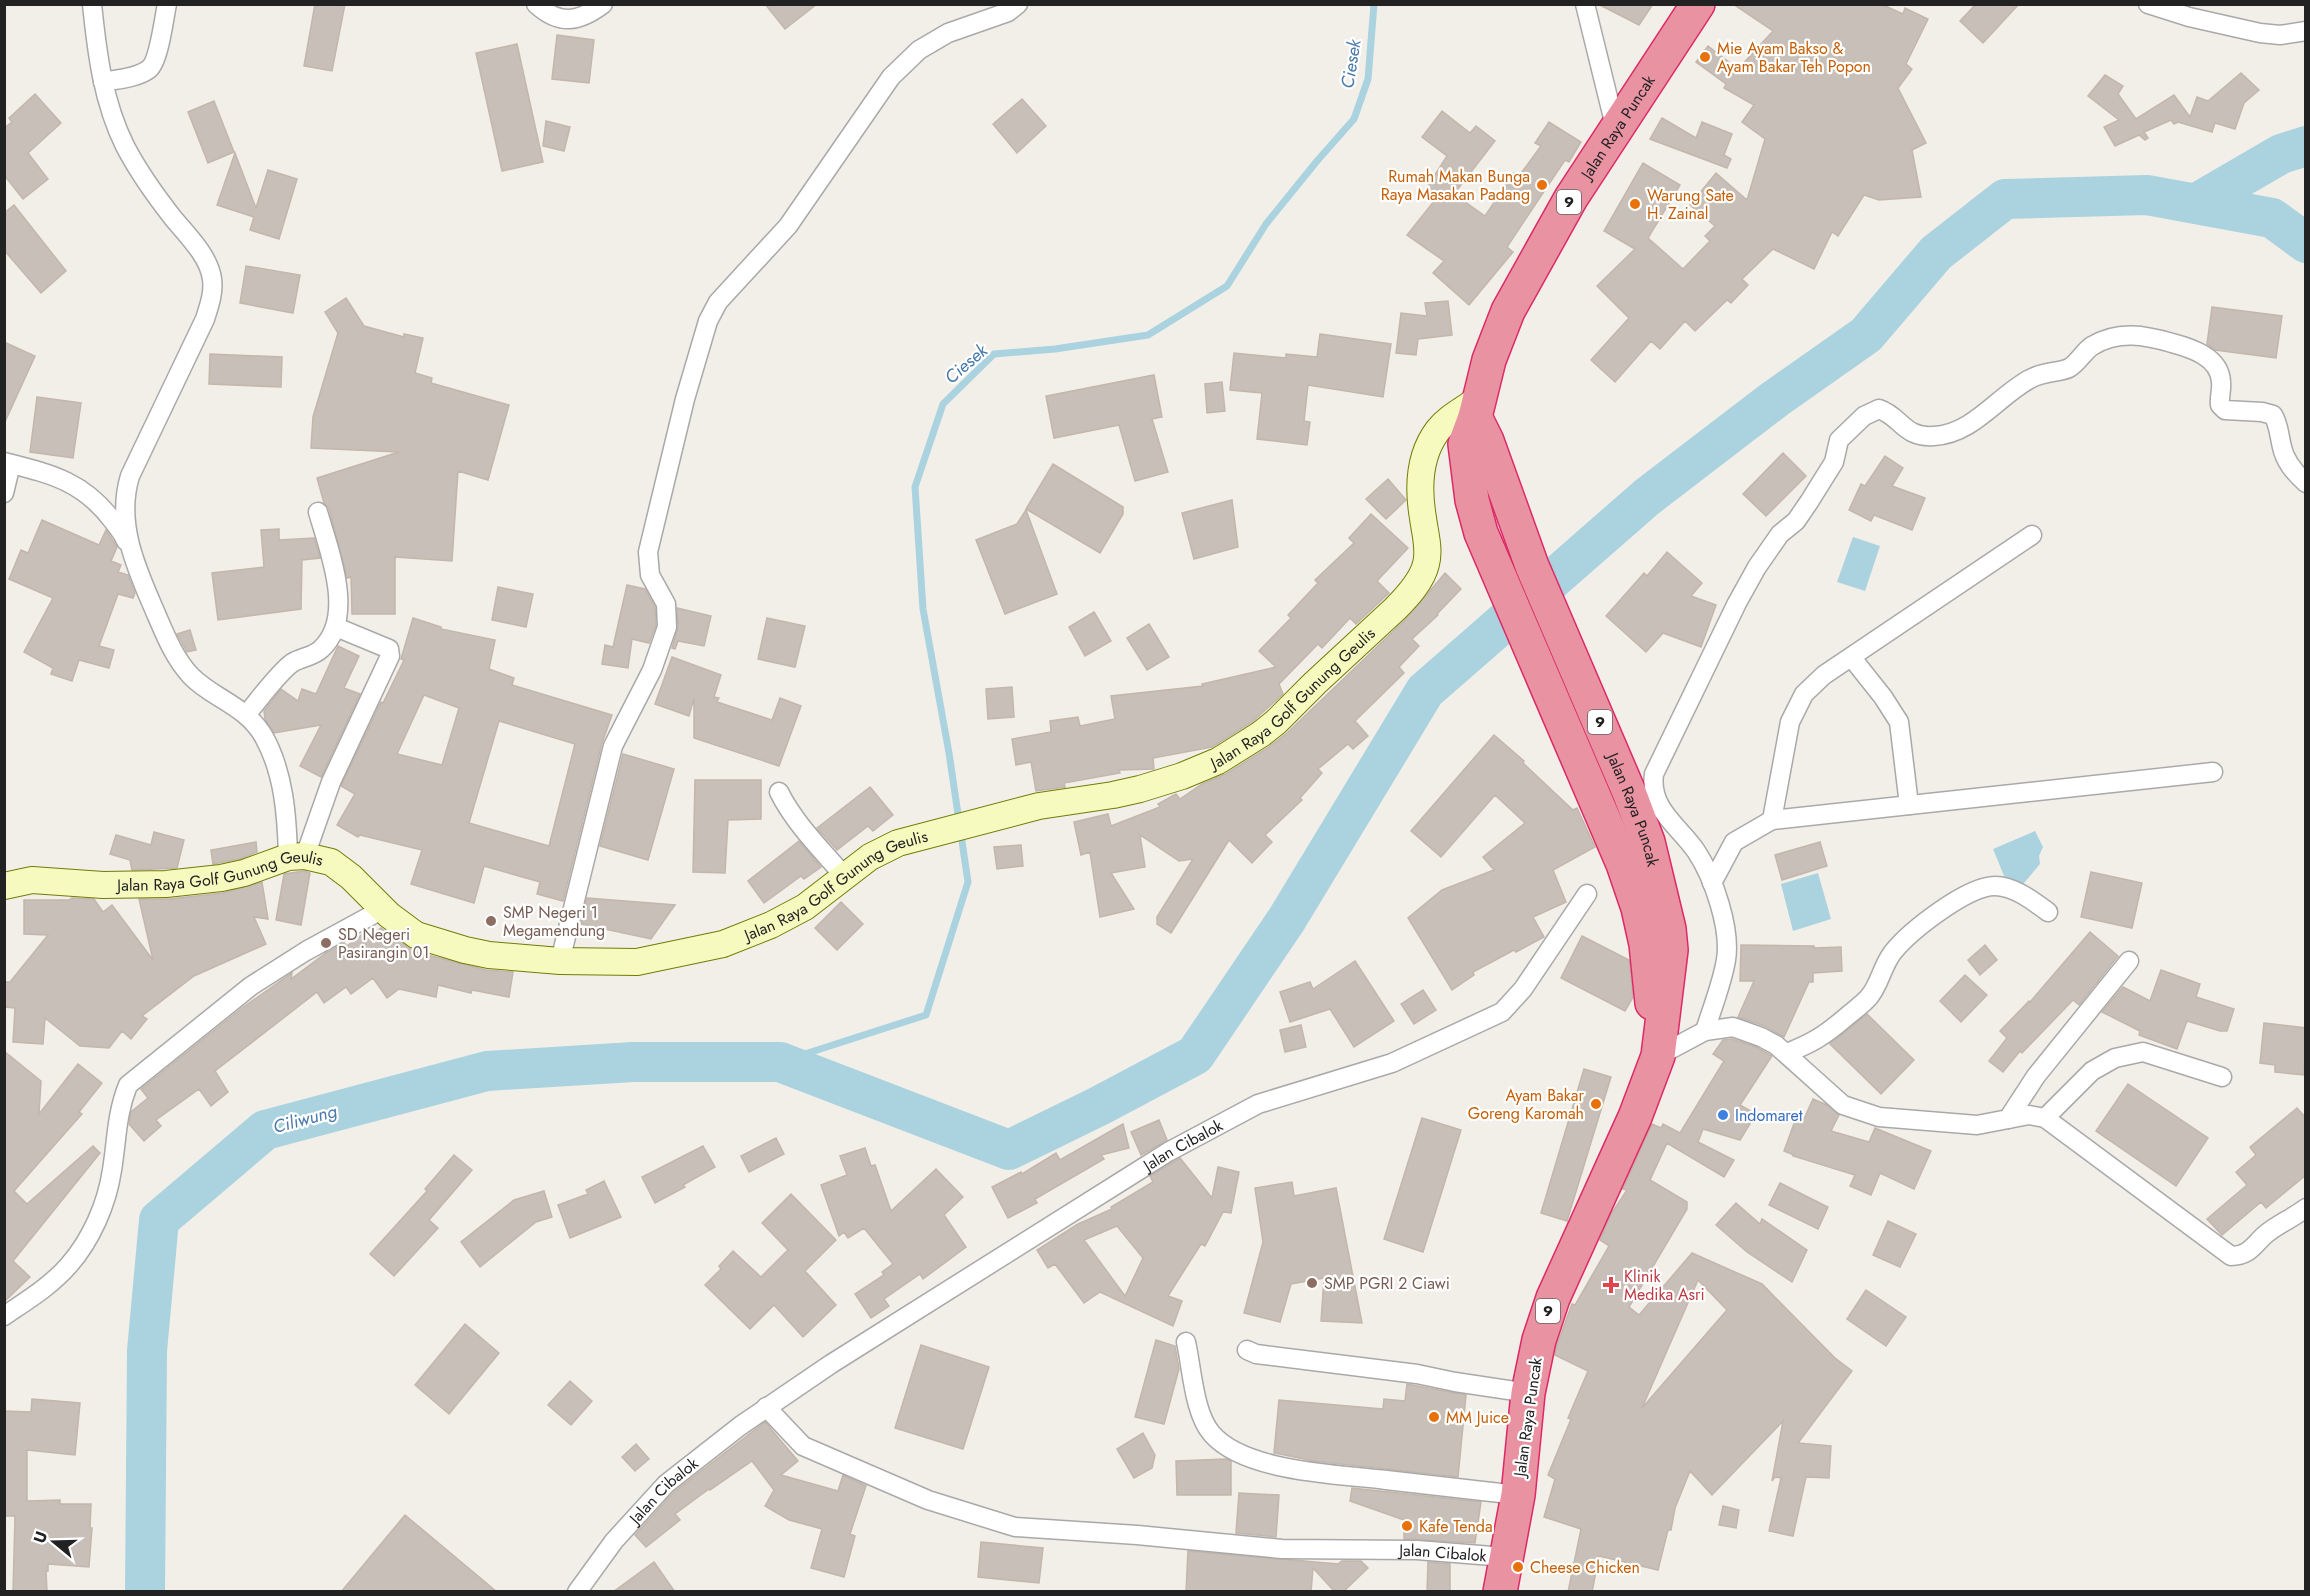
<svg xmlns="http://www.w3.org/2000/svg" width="2310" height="1596" font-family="Jost,sans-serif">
	<rect width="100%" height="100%" fill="#f2efe9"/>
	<path fill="#aad3df" d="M1853,537l27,9 -15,45 -28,-9z
		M2035,831l8,16 -4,9 1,8 -16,19h-17l-14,-34z
		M1818,873l13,46 -38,12 -12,-47z"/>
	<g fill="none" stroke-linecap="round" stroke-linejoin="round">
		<path stroke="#aad3df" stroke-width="7" d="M780,1062l146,-47 42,-133 -19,-129 -26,-144 -8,-122 28,-83 51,-50 61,-5 93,-14 79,-49 39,-62 51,-63 37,-42 14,-40 6,-75"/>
		<path stroke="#aad3df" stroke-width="40" d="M2195,204l86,-50 25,-8
			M145,1592l2,-241 12,-131 106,-90 222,-59 146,-9h147l229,88 90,-44 96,-51 92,-136 138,-228 222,-194 128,-98 91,-64 70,-82 69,-54 142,-4 125,23 34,25"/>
	</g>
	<path fill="#c7bfb8" stroke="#c4b6ab" stroke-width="1.5" fill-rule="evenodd" d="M315,4h30l-13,67 -28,-5z
		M765,4h52l-32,25z
		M1598,4h55l-14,21z
		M1733,4h148l22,10 2,-6 23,11 -22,45 6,5 -14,19 28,55 -14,7 9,47 -42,3 -15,-5 -26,41 -6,-4 -18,37 -41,-20 -31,30 6,6 -17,18 -4,-3 -32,31 -10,-10 -25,28 -9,-8 -36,41 -24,-22 38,-42 -32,-32 38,-37 -31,-18 39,-68 37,22 -32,53 35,31 27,-28 -5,-5 10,-10 -25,-21 26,-32 31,27 18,-61 -23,-17 12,-17 -30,-17 2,-4 -30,-22 12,-16 30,23 35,-38z
		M1976,4h43l-36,39 -23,-22z
		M557,35l37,5 -5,43 -37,-4z
		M517,44l26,118 -41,9 -26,-118z
		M2241,73l18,17 -15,13 -9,26 -20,-6 -3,9 -34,-10 -4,2 -3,-4 -27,12 4,6 -3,2 -6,-5 -24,11 -11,-19 15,-7 -31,-24 17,-21 18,11 -5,8 18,25 38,-24 16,22 7,-20 11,4z
		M35,94l26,29 -33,30 20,26 -25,20 -19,-24v-47l8,-6 -3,-4z
		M1022,99l24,27 -29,27 -24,-29z
		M214,101l20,51 -26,11 -20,-51z
		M1442,111l28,22 6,-7 19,15 -41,53 31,22 29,-43 5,3 22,-30 -6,-3 14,-21 32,20 -12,20 -4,-2 -58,87 6,5 -44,53 -36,-32 11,-12 -37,-26 28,-35 -11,-8 23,-36 -25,-19z
		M1662,118l34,20 6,-16 30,12 -8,21 7,4 -4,9 -77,-29z
		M546,121l24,6 -6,24 -21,-5z
		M235,153l21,55 12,-38 29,9 -18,60 -29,-9 4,-13 -37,-12z
		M14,205l52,66 -25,22 -37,-43v-37z
		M246,266l54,9 -7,38 -53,-10z
		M346,298l18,28 40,11v-3l19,4 -8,35 17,5 -1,5 78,22 -21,75 -30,-9 -6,90 -57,-4v57h-43l-1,-37 -4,1 -18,-69 -5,-6 -7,-25 82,-26 -88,-4 2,-31 25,-84 -13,-21z
		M1448,301l4,34 -34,4 -2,16 -20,-2 5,-40 26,3 -2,-13z
		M2212,307l70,9 -6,42 -61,-8 -8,-6z
		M1320,334l71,10 -8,53 -75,-12 -4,36 6,1 -3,23 -50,-6 5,-46 -32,-3 4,-37 52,5v-4l31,3z
		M4,342l31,14 -31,68z
		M210,354l72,3 -1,30 -72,-3z
		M1154,375l8,42 -10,2 16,53 -33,9 -16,-56 -65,13 -8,-42z
		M1222,382l3,29 -18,2 -2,-29z
		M37,397l44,6 -8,55 -43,-6z
		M1783,453l23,23 -40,40 -23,-22z
		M1885,456l18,12 -11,18 33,12 -13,32 -38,-15 -3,6 -22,-11 12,-26 4,2z
		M1053,464l70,43v7l-23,39 -74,-44z
		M1388,479l18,21 -20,19 -20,-20z
		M1232,500l6,47 -44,12 -12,-46z
		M1026,510l31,84 -52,20 -29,-74 41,-16z
		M1371,514l37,34 -31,33 12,12 -33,31 -6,-6 -28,30 -4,-4 -39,40 4,10 -31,28 -40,25 -59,11 1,11 -35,1 1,3 -56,10 1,4 -29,4 -5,-29 -15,3 -4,-26 39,-7 -1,-11 28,-4 2,9 35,-7 -4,-23 92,-10 -1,-2 74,-17 -17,-16 32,-33 -3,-3 30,-32 -3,-3 39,-37 -5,-5z
		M42,520l57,25 7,-15 11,17 -6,14 10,4 -3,7 10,3 7,18 -2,5 -15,-4 -19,52 15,4 -5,18 -30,-8 -7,21 -21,-7 2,-6 -29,-16 29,-54 -44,-19 12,-29 7,3z
		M279,529v11l35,-2 6,20 -18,2 -1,49 -83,11 -6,-47 52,-6 -3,-37z
		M1667,552l35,31 -11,13 25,9 -15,42 -38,-14 -17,19 -40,-36 38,-43 3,3z
		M1445,573l16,16 -24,25 1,1 -26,24 7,7 -20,21 5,6 -49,48 13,15 -15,13 -5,-5 -30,25 4,4 -22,25 2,2 -37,35 7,7 -20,21 -23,-23 -58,93 -14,-9v-7l36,-58 -14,2 -39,-26 5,32 -34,6 23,36 -34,8 -10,-65 -9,3 -7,-33 34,-8 3,12 49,-19 -2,-3 18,-10 4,5 22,-15 24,-10 43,-27 18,-14 118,-113z
		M627,585l18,4 10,18 1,18 -7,18 -17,-4 -4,29 -26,-4 3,-19 8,2z
		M498,587l35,7 -7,33 -34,-7z
		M677,608l34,8 -7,30 -26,-5 -3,8 -3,-1 6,-21z
		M1094,612l17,29 -26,15 -16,-29z
		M413,618l28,9v2l54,11 -6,29 25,9 -2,7 100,30 -10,28 -39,158 -26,-7 3,-12 -56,-16 -10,37 -63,-19 11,-34 -62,-15 -2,2 -21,-12 18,-31 -14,-8 40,-84 2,1 21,-43 -3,-1zM424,695l35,13 -17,57 -45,-11zM499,721l76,23 -26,102 -80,-23z
		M767,618l38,8 -10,41 -37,-8z
		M1149,624l20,33 -22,13 -20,-32z
		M190,630l6,20 -9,2 -10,-18z
		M338,646l21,10 -15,32 16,6 -39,83 -21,-11 21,-41 -47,8 -9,-14 -1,-8 17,-22 17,12 4,-12 14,5z
		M672,657l49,18 -7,22 5,1 -2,4 55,18 8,-22 21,8 -22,60 -85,-28v-40l-5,18 -34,-12z
		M1012,687l2,30 -26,2 -2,-30z
		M1494,735l30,26 -1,2 50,47 4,-2 18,39 -42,23 13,32 -33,15 11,20 -28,15 -2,-2 -41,22 1,3 -22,15 -44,-72 34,-28 52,-20 -11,-13 42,-34 -30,-28 -54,62 -30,-26z
		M623,754l51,15 -26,91 -48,-14z
		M695,780h66v39l-33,1 -3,53 -32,-1z
		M870,787l23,28 -20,16 -5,-5 -31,24 -20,-22z
		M154,832l30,8 -7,28 -45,2 -2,-10 -20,-6 6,-19 35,10z
		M799,841l22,26 -17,12 -3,-3 -37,27 -16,-22z
		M256,842l1,10 -17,7 -27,5 -2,-14z
		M1820,842l7,24 -45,14 -7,-25z
		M1021,845l2,21 -26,3 -3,-22z
		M304,871l6,2 -9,52 -25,-5 8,-46z
		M2091,872l51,11 -10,45 -51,-11z
		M262,882l6,37 -14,-2 12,27 -72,32 -52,40 5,3 -16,20 -9,-8 -13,17 -29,-2 -35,-28 -2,26 -30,-2 2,-34 -11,-1v-25h6l38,-47 -24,-1v-34h45l3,-2 22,1 9,13 9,-7 41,55 -14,-61h30l54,-6z
		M587,898l88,7 -24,34 -70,-15z
		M841,902l22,22 -26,26 -22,-22z
		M381,928l35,24 70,18 27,2 -4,25 -37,-7 -1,3 -33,-8 -2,12 -37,-8 -12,9 -14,-20 -22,16 -5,-7 -22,16 -7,-11 -102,79 13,21 -17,14 -12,-17 -43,31 5,6 -17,15 -15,-17 2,-12 17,-14 -7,-9 101,-81 50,-35 -1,6 35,-26 18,-10 3,3 18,-14 4,5z
		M2090,932l28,24 -39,49 -6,-5 -51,53 -2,-2 -17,21 -14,-11 18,-23 -7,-7 29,-30 1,1z
		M1582,936l47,24 4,37 -8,14 -64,-33z
		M1741,945l73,1v2l27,-1 1,24 -29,2v9h-4l-25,55 -19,-11 -27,-9 16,-36h-14z
		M1985,945l12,15 -17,15 -12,-15z
		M1355,961l39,60 -40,26 -24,-38 -40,13 -10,-30 30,-10 3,7z
		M2161,970l39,14 -4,13 38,12 -7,22h-7l-33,-10 -10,28 -38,-14 1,-4 -38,-19 21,-25 27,14z
		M1965,975l22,20 -26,27 -21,-21z
		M1423,990l13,20 -22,14 -13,-20z
		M1867,1014l47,46 -33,34 -51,-50z
		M2264,1023l42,5 -2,47 -29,-3v-7l-15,-2z
		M1301,1025l5,22 -21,5 -5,-22z
		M1732,1039l24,8 16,9 -32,49 16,9 -16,26 -37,-11 -5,13 36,18 -10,17 -57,-34 -17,37 37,22v7l-58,98 10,8 53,-62 70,31 73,74 17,13 -54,72 33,3 -2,32 -23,-1 -13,59 -24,-5 12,-53 -6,-1 -3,4 11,-60 -71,74 -22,-24 -15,37 -4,22h-3l-10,40 -59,-14 -7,36h-24l13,-63 -37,-12 11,-38 -7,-4 23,-56 -3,-1 20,-47 -33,-16 2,-10 15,-41 3,1 34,-59 -9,-6 11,-26 16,-24 -4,-1 29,-65 9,4 2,-4 17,9 44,-72 -11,-7 10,-14zM1698,1280l29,30 -85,98z
		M4,1051l37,30 -2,33 39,-50 24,19 -23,29 3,2 -68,77 13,13 66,-58 7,7 -87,108 17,16 -26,25z
		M1584,1069l27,8 -44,144 -26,-8z
		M2128,1084l80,54 -32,48 -80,-55z
		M1813,1099l14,6 12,10 -8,16 38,11 6,-14 56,23 -17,38 -34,-16 -9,22 -21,-9 5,-11 -62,-19 1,-1 -10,-4 12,-33 7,3z
		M2297,1108l9,10v57l-40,33 -5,-6 -39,33 -15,-16 40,-34 -11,-13 20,-17 -6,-8z
		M1422,1118l39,12 -38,122 -39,-13z
		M1159,1120l8,20 -26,15 -10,-23z
		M1123,1124l6,24 -28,7 3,4 -69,40 2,4 -29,15 -16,-31 29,-15 1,2 34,-21 4,7z
		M776,1138l8,16 -35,18 -8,-16z
		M703,1146l12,21 -32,18 2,2 -30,16 -13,-26z
		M865,1148l6,18 4,-1 16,46 45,-42 27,28 -19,18 22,32 -43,32 -3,-5 -36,25 5,7 -18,12 -16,-24 29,-19 -2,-3 11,-8 -29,-36 -16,10 -4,-6 -5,4 -18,-51 26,-10 -7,-19z
		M454,1155l18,15 -43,50 9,8 -44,48 -24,-22 57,-63 -2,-2z
		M1180,1158l32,40 6,-31 21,5 -8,41 -8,-1 -18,34 -4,-2 -33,52 14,5 -9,25 -73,-34 -16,11 -29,-39 -7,4 -11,-18 41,-26 34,-15 -1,-2 42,-25 -3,-6zM1117,1226l26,32 -18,38 -41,-56z
		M604,1181l17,36 -51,21 -12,-33 30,-11 -2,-4z
		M1292,1182l2,14 42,-8 26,135 -41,-2 3,-43 -33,6 -11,38 -36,-9 19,-71 -8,-54z
		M1780,1183l48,24 -10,22 -49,-24z
		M544,1191l8,26 -16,5 -56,45 -19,-25 53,-42z
		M791,1194l45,46 -31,31 31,34 -33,32 -29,-32 -24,24 -45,-44 16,-16 -2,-3 14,-15 28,26 27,-27 -26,-27z
		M1736,1203l24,21 2,-5 45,31 -15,32 -45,-30 -31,-27z
		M1888,1221l28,13 -16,33 -27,-12z
		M1866,1290l40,27 -20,29 -39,-27z
		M465,1324l34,29 -50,61 -34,-29z
		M1156,1340l19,6 4,23 -15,55 -29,-7z
		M921,1345l68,22 -26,82 -68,-21z
		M570,1381l22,20 -21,24 -23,-20z
		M1407,1384l59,11 -8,82 -144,-16 -40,-8 5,-53 104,9 1,-10 21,2z
		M32,1399l48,4 -5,52 -48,-5v51l33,-1v4h31l-1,24h2l-3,39 -41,-3v7h-2l1,21h-34l2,-76h-11v-105l27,1z
		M765,1422l33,39 -17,14 57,16 5,-16 23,11 -16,48 5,2 -11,41 -33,-9 11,-39 -33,-9 -24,-14 9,-16 -22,-29 -42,29 -1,-1 -34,25 5,6 -34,27 -11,-12 39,-43z
		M1143,1433l12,22 -3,13 -18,10 -17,-29z
		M636,1444l13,15 -14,12 -13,-14z
		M1227,1459l4,2v34h-54l-1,-34z
		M1352,1488l129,14 -6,41 -71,-4v-19l-54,-19z
		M1239,1493l40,2 -3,42 -40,-4z
		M1723,1506l16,4 -3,18 -17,-3z
		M405,1515l92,77h-156z
		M981,1542l62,6 -4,35 -61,-6z
		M1188,1551l150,13 4,-3h19l7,7 -25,24h-8l-22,-24 -2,24h-125z
		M654,1562l21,30h-62z
		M1428,1562l22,2v28h-23z"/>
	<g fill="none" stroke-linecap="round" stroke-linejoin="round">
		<defs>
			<g id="street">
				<path d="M92,4c5,49 11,98 33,142 13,25 30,49 48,72 14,17 36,38 39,61 2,14 -3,27 -7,40l-75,157c-15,49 8,96 27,140 9,21 18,43 34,60 22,23 55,29 73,61 20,36 23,79 24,120"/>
				<path d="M536,4c24,22 43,18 67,0"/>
				<path d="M1585,4l31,126"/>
				<path d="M2148,4l41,13 71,16 20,2 26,-4"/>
				<path d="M103,82c15,-3 34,-4 46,-13 10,-8 15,-51 18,-65"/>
				<path d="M4,462c47,12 79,19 109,59 5,7 10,12 13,20"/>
				<path d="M4,493l7,-29"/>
				<path d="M1852,658l31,39 16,25 10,83"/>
				<path d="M246,715c12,-14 32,-42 46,-52 9,-6 21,-6 29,-14 35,-32 8,-98 -3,-137"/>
				<path d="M779,792c16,32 43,58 66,85"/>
				<path d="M1772,820l18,-98 14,-28 20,-19 208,-140"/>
				<path d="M305,856l26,-74 59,-126 -1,-7 -53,-22"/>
				<path d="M1712,883l22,-41 38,-22 441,-48"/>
				<path d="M560,961l53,-215 39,-76 15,-43 -1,-23 -16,-29 -2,-23 37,-153 23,-78 10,-19 70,-76 103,-149 28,-27 29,-17 60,-21 10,-8"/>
				<path d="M1705,1031c7,-23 17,-47 21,-71 5,-31 -12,-82 -30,-109 -17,-25 -47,-42 -42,-77l83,-171 20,-36 23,-33 16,-13 13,-19 25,-40 5,-22 25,-24 15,-7c23,8 24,29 55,27 39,-2 64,-40 96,-57 14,-8 29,-6 39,-11 9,-5 15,-17 23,-22 26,-16 53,-11 80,-3 19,5 48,14 49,39 1,8 -2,15 -1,23l5,5 37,2 11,3c6,10 6,20 9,32 3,15 13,26 24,36"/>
				<path d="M1787,1053c25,-10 37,-17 58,-35 8,-7 17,-13 24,-21 11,-13 13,-31 24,-45 17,-21 74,-66 102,-66 19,0 38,15 53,26"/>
				<path d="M1658,1056l47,-25 28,-4 28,10 15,8 67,60 36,12 98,8 52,-10 16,3 186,138c19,0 23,-12 35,-22 12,-10 27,-16 40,-26"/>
				<path d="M2045,1118l47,-47 23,-13 28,-6 79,25"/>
				<path d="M2008,1119l28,-43 93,-115"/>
				<path d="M4,1316c22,-15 47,-30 65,-51 22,-25 38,-61 43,-95 5,-30 4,-55 16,-85l123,-99 55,-35 77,-42"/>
				<path d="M1186,1342c6,27 8,72 26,92 33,38 126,40 174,46 44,5 88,10 132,15"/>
				<path d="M1247,1350l9,4 161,20 38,8 73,11"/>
				<path id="s1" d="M766,1407l37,39 125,54 87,27 122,8 145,14 135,1 88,7"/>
				<path id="s2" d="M577,1592l37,-51 52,-57 74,-58 91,-62 337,-212 90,-48 134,-41 110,-51 21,-23 64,-95"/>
			</g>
			<g id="secondary">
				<path id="s3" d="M4,886l28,-6 71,5 63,-1 55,-6 23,-5 44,-16 17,-1 26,6 20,15 38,38 27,20 49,15 24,5 71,6 77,1 86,-18 48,-19 34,-18 65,-50 28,-14 141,-37 74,-11 27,-6 42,-13 36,-15 43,-27 15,-12 39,-39 80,-74c12,-12 27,-28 31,-45 4,-15 -1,-30 -3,-46 -5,-29 -4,-63 15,-88 10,-13 27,-21 40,-31"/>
			</g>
			<g id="highway">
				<path id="s4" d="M1475,417l12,24 45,125 97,226 19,50 21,87 2,21 -13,106 -23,61 -82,181 -14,42 -11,53 -10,102 -18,97"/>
				<path id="s5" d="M1652,1003l-6,-59 -8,-36 -15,-44 -142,-331 -9,-33 -7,-56 10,-27 14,-57 19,-49 63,-113 127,-194"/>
			</g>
		</defs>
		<use href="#street" stroke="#a9a9a9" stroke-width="21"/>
		<use href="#secondary" stroke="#707d05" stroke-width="28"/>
		<use href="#highway" stroke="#dc2a67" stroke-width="36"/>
		<use href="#street" stroke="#fff" stroke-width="18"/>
		<use href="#secondary" stroke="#f7fabf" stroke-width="26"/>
		<use href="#highway" stroke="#e892a2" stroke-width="33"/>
	</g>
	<g fill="#e8710a" stroke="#fff" stroke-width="2">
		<circle cx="1705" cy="57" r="6"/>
		<circle cx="1542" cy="185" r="6"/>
		<circle cx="1635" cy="204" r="6"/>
		<circle cx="1596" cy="1104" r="6"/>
		<circle cx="1434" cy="1417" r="6"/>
		<circle cx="1407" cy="1526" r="6"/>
		<circle cx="1518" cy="1567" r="6"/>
	</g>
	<g fill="#8d6e63" stroke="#fff" stroke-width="2">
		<circle cx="491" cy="921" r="6"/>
		<circle cx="326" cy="943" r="6"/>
		<circle cx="1312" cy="1283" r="6"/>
	</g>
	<circle fill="#3f7fe0" stroke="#fff" stroke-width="2" cx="1723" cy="1115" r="6"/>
	<path fill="#e0444e" stroke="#fff" stroke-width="2" d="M1608 1276h6v6h6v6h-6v6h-6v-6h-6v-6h6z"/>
	<g text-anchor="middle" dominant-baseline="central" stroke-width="4.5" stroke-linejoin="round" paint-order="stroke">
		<g fill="#fff" stroke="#646464" stroke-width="1.5">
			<rect x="1557" y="190" width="24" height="24" rx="4.5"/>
			<rect x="1588" y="710" width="24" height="24" rx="4.5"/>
			<rect x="1536" y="1299" width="24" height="24" rx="4.5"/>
		</g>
		<g font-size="15" font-weight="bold" fill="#222">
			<text x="1569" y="202">9</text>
			<text x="1600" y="722">9</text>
			<text x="1548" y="1311">9</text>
		</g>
		<g font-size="16" fill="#c56008" stroke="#fff" text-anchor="start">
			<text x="1717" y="48">Mie Ayam Bakso &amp;<tspan x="1717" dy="18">Ayam Bakar Teh Popon</tspan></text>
			<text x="1530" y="176" text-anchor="end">Rumah Makan Bunga<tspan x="1530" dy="18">Raya Masakan Padang</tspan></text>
			<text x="1647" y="195">Warung Sate<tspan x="1647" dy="18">H. Zainal</tspan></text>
			<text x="1584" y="1095" text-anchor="end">Ayam Bakar<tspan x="1584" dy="18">Goreng Karomah</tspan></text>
			<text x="1446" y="1417">MM Juice</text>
			<text x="1419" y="1526">Kafe Tenda</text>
			<text x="1530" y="1567">Cheese Chicken</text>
		</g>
		<g font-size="16" fill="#222" stroke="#fff">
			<text stroke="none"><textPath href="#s5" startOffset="948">Jalan Raya Puncak</textPath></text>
			<text stroke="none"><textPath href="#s3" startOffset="1389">Jalan Raya Golf Gunung Geulis</textPath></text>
			<text stroke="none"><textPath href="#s4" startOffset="424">Jalan Raya Puncak</textPath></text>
			<text stroke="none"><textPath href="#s3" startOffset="219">Jalan Raya Golf Gunung Geulis</textPath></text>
			<text stroke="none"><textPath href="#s3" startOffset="885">Jalan Raya Golf Gunung Geulis</textPath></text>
			<text stroke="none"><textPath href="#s2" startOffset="759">Jalan Cibalok</textPath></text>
			<text transform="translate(1528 1417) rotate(-82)">Jalan Raya Puncak</text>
			<text stroke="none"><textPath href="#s2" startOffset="134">Jalan Cibalok</textPath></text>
			<text stroke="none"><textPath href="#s1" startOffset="710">Jalan Cibalok</textPath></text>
		</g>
		<g font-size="16" fill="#785e54" stroke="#fff" text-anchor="start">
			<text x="503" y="912">SMP Negeri 1<tspan x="503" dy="18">Megamendung</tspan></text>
			<text x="338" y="934">SD Negeri<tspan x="338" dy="18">Pasirangin 01</tspan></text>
			<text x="1324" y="1283">SMP PGRI 2 Ciawi</text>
		</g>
		<g font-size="16" fill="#366cbe" stroke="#fff" text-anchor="start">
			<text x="1735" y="1115">Indomaret</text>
		</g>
		<g font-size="16" fill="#be3a42" stroke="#fff" text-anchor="start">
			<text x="1624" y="1276">Klinik<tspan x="1624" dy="18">Medika Asri</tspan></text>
		</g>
		<g font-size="18" font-style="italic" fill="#4a7aab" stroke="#fff">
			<text transform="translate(1351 64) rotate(-81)">Ciesek</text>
			<text transform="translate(966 364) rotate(-41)">Ciesek</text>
			<text transform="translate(305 1119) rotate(-15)">Ciliwung</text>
		</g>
	</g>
	<rect width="2310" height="1596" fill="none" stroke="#222222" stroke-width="12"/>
	<g transform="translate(54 1542) rotate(289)" stroke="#ffffff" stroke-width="4.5" paint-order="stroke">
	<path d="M0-4.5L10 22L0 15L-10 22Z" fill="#222222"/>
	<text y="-9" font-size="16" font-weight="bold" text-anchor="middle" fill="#222222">U</text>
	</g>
</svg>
